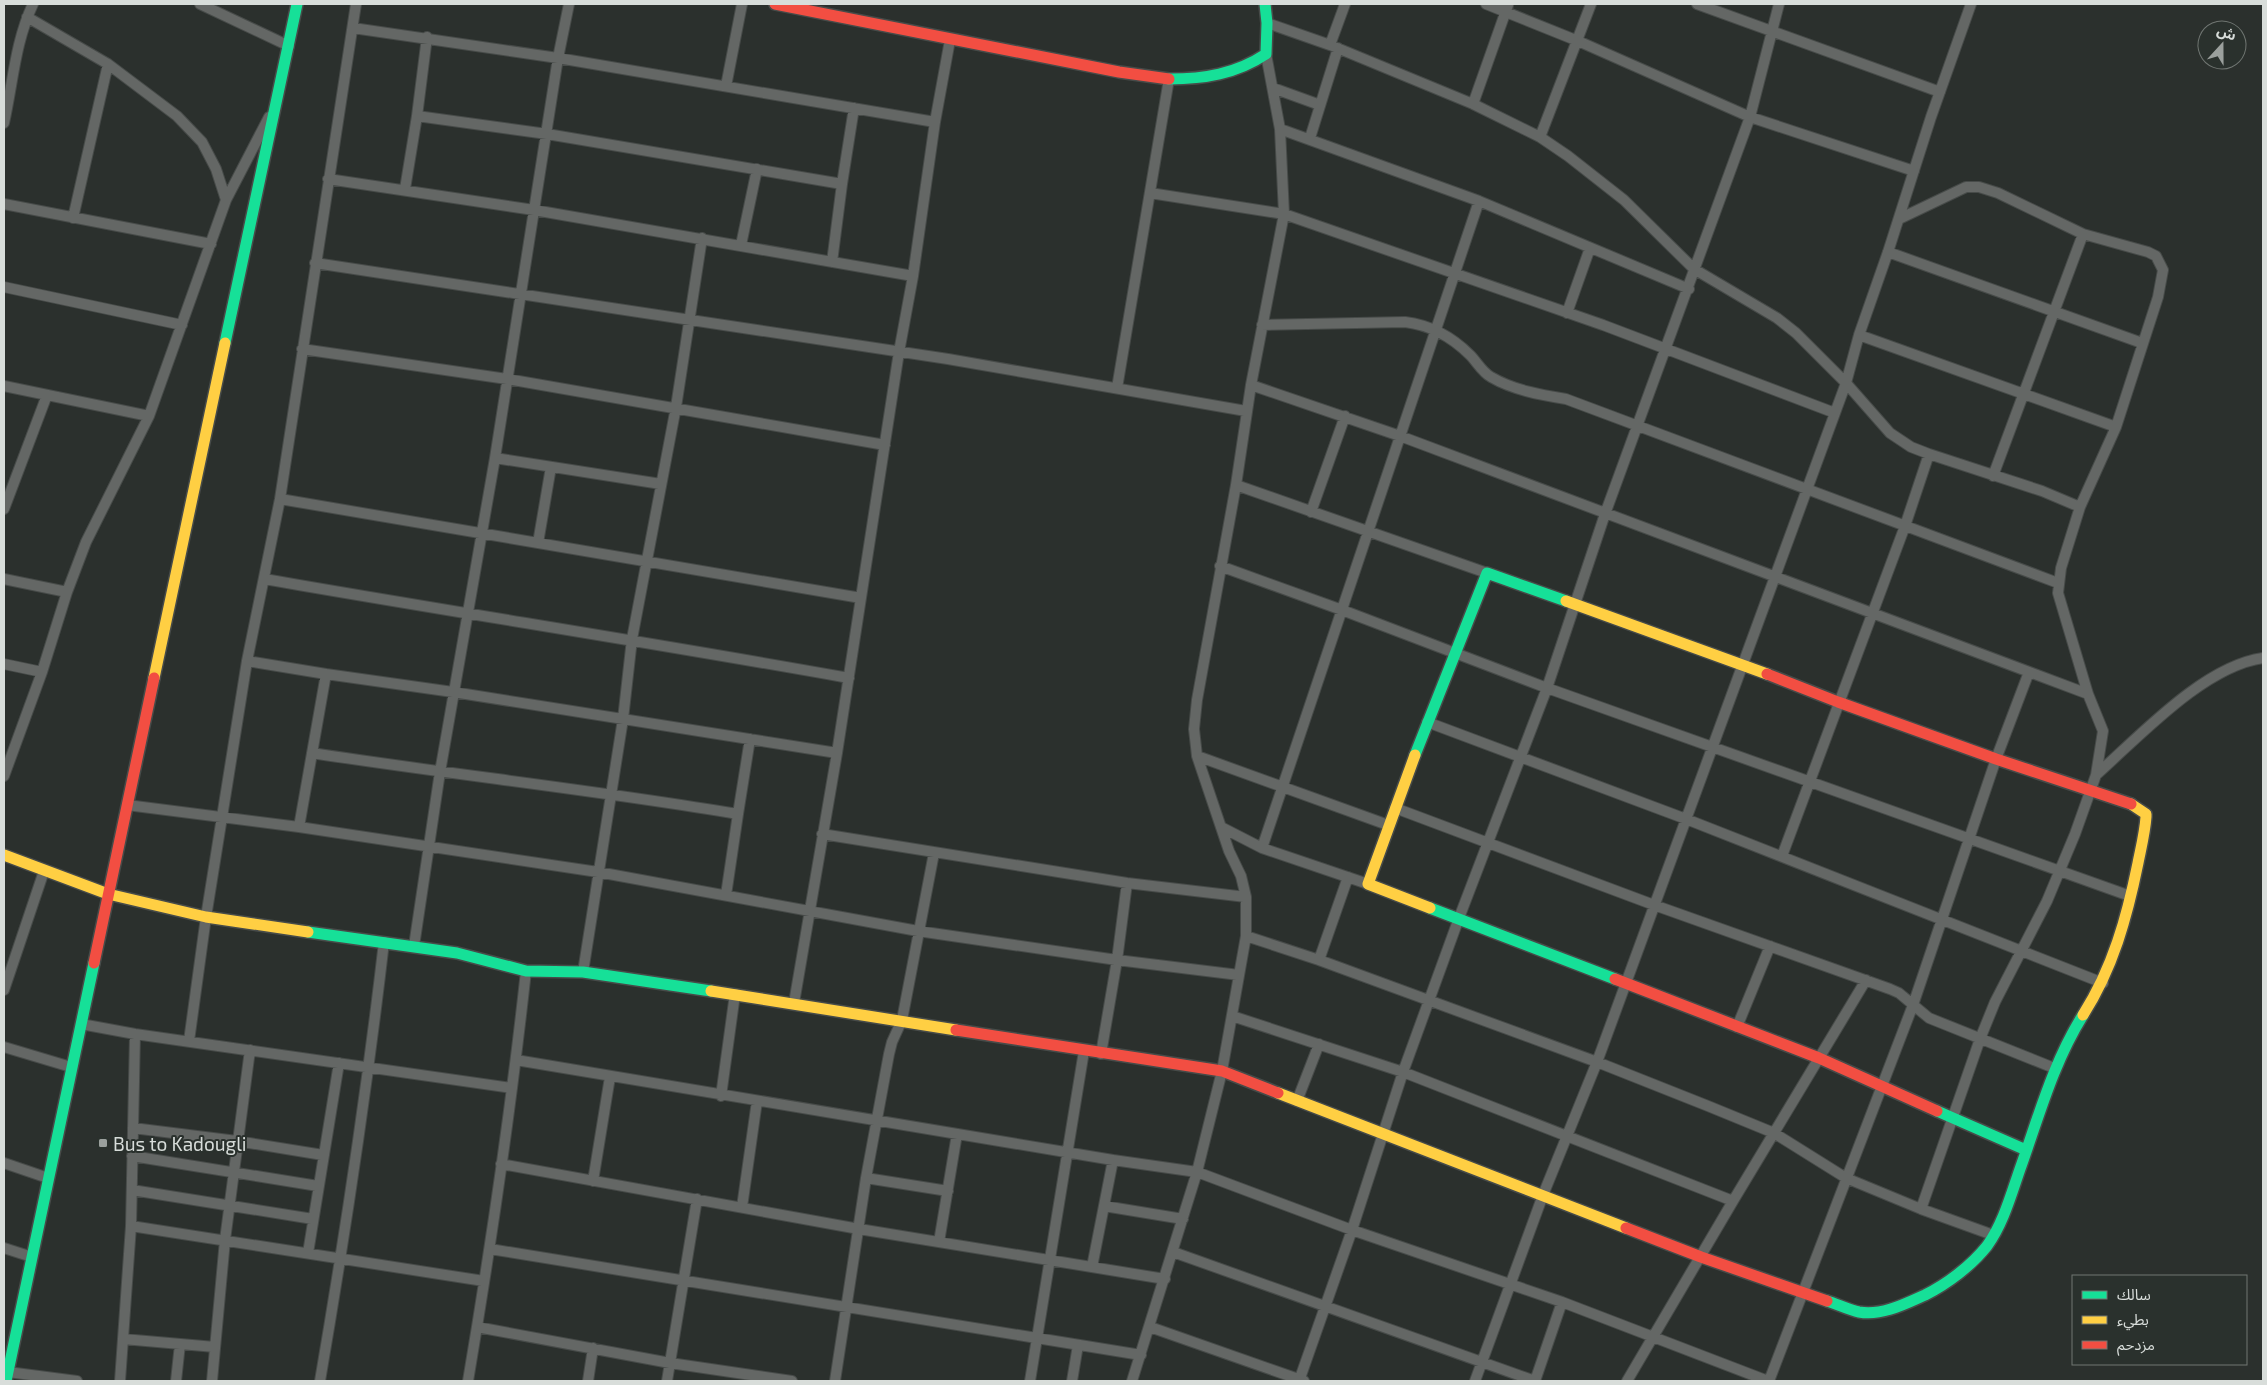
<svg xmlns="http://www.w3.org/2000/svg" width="2267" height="1385" font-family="'Exo 2','Noto Sans Arabic',sans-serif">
	<rect width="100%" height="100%" fill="#2b302d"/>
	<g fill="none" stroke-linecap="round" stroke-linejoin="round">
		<defs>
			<path id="street" d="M200,4l89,42
				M1486,4l92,37 172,76 164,54
				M1697,4l243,88
				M27,17l81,47 69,52 25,26 14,27 10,31
				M1267,23l63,22 143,59 67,33 28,19 56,44 70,69 83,49 19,15 50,50 44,50 21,14 18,7 113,37 38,16 -19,61 -3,25 30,101 15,37 -7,44 -21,59 -28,67 -52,101 -15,37 -59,170
				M353,28l205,30 377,64
				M427,37l-10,79 130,18 295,50 12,-76
				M1330,45l15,-41
				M726,86l16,-82
				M1273,88l47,17
				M1473,104l35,-99
				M4,123c9,-40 11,-81 29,-119
				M1280,129l199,72 210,88
				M1540,137l51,-133
				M1310,138l28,-90
				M328,179l206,31 379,66
				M405,189l12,-73
				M1150,193l134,21 319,111 232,88
				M4,204l207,40
				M73,218l35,-154
				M1899,219l67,-32h13l19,6 85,41 65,18 8,4 7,14 -5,27 -42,130 -36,80
				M741,245l16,-76
				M1888,252l254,91
				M832,262l10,-78
				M315,263l633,96 298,52
				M4,287l178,38
				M1567,313l23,-65
				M1262,325l143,-3c25,3 47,15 65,33 7,7 12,17 21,22 22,13 50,18 75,22l492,184
				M1859,335l257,92
				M302,349l205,30 378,66
				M1251,385l149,51 688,258
				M4,386l145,30
				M1117,388l52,-309
				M495,458l166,26
				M1993,476l90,-242
				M1236,485l251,88
				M280,499l581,99
				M4,509l43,-114
				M1311,512l34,-96
				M538,543l13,-76
				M1220,566l122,44 205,78 583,208
				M4,579l63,13
				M264,579c195,34 390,64 585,99
				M4,664l38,8
				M326,674l127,18 384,61
				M1427,722l259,97 417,164
				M312,753c142,22 285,37 426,61l-12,81
				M1197,756l191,69
				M2096,775c44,-39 108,-109 167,-117
				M4,776l38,-104 25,-80 19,-50 63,-126 77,-216 43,-83
				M127,805l172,22 27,-153 -79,-13
				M1395,808l259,97 236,84 9,4 30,25 125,50
				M738,814l12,-75
				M299,827l299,45 320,59 199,29 122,15
				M1221,827l41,21 106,36
				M822,834l305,49 119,14
				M1262,848l217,-647
				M1782,856l123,-330 24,-72
				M1246,936l73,24 278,102 111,44 66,27 72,45 75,31 72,26
				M414,946l26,-174 55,-314 63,-400 11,-54
				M1319,960l29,-83
				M583,972l40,-253 9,-80 44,-232 26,-169
				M4,990l40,-119
				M794,1003l43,-250 62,-401 14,-76 22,-154 15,-82
				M1232,1016l171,56 330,129
				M81,1024l54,10 377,54
				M1737,1027l33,-81
				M189,1041l17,-124 41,-256 33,-162 76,-495
				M4,1047l67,20
				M1101,1054l16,-94 10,-77
				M516,1060l597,100 84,12 155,58 210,72 206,79
				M721,1096l14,-102
				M1297,1101l22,-57
				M133,1128l104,13 86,14
				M132,1156l186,30
				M4,1163l44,15
				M501,1164l358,65 306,50
				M866,1178l82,13
				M593,1181l17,-104
				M132,1190l181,29
				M1104,1206l79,13
				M742,1207l15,-106
				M131,1226l353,55
				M939,1242l18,-108
				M4,1248l28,9
				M490,1249l651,106
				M1173,1252l362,129
				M308,1253l31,-190
				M1092,1267l21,-107
				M477,1327l193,36 122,18
				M1150,1327l154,54
				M123,1339l92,8
				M8,1372l69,9
				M120,1381l11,-155 4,-192
				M176,1381l4,-37
				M212,1381l13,-141 25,-190
				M320,1381c25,-146 47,-292 64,-439
				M468,1381c23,-136 43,-273 58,-410
				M588,1381l5,-33
				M667,1381l30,-182
				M835,1381l31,-203 23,-124 3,-12 10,-22 32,-167
				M1030,1381l54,-330
				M1072,1381l6,-36
				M1132,1381l65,-209 25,-101 24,-135v-39l-5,-21 -12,-25 -32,-95 -3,-27 3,-29 39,-215 15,-100 33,-171 -4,-85 -14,-75
				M1299,1381l53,-151 51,-158 56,-154 88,-230 58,-174 145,-397 29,-113
				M1475,1381l68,-186 54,-133 249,-679 13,-48 29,-83 43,-135 40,-113
				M1535,1381l27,-79
				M1627,1381l106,-180 133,-221
				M1769,1381l144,-376 83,-246 33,-87"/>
			<path id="fast" d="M1169,79c35,0 67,-5 97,-25l1,-31 -2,-19
				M225,343l72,-339
				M1415,755l72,-182 79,28
				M1430,908l185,71
				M308,932l149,21 69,18 57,1 128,19
				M1937,1111l89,39
				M1827,1301c10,3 22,9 32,11 23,4 46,-8 66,-17 22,-11 46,-29 62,-49 16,-22 24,-51 33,-77 19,-53 33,-106 63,-154
				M6,1381l88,-418"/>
			<path id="slow" d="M1566,601l201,73
				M154,678l71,-335
				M1415,755l-47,129 62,24
				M4,855l104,39 98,23 102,15
				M711,991l245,39
				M2083,1015c30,-47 44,-98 55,-152 3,-15 7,-31 8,-46v-3l-15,-10
				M1278,1093l348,135"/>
			<path id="jam" d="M775,4l344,68 50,7
				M1767,674l71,28 158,57 135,45
				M94,963l60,-285
				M1615,979l204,79 118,53
				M956,1030l266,41 56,22
				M1626,1228l75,29 126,44"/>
		</defs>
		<use href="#street" stroke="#474b49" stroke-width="12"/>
		<use href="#fast" stroke="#474b49" stroke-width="14"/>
		<use href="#slow" stroke="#474b49" stroke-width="14"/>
		<use href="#jam" stroke="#474b49" stroke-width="14"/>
		<use href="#street" stroke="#646765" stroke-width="10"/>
		<use href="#fast" stroke="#16e098" stroke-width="11"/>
		<use href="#slow" stroke="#ffcf43" stroke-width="11"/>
		<use href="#jam" stroke="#f24e42" stroke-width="11"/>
	</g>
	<rect fill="#9ba09d" stroke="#2a312d" stroke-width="2" x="98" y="1138" width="10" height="10" rx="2.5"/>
	<g text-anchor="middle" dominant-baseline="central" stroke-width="4" stroke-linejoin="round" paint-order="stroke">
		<g font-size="19" fill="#d8ddda" stroke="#2a312d" text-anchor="start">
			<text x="113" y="1143">Bus to Kadougli</text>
		</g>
	</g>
	<rect width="2267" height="1385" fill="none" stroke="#d8ddda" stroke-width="10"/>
	<rect x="2072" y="1275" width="175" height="90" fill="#2a312d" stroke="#707672"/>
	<rect x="2082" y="1291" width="25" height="8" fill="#16e098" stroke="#707672"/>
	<text x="2117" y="1300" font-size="15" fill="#d8ddda">سالك</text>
	<rect x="2082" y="1316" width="25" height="8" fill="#ffcf43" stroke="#707672"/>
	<text x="2117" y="1325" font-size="15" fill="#d8ddda">بطيء</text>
	<rect x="2082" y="1341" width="25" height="8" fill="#f24e42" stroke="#707672"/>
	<text x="2117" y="1350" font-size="15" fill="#d8ddda">مزدحم</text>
	<g transform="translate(2222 45) rotate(21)"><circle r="24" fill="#2a312d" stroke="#707672"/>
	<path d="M0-4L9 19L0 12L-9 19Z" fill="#9ba09d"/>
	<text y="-8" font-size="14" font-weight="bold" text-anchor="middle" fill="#d8ddda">ش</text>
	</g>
</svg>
